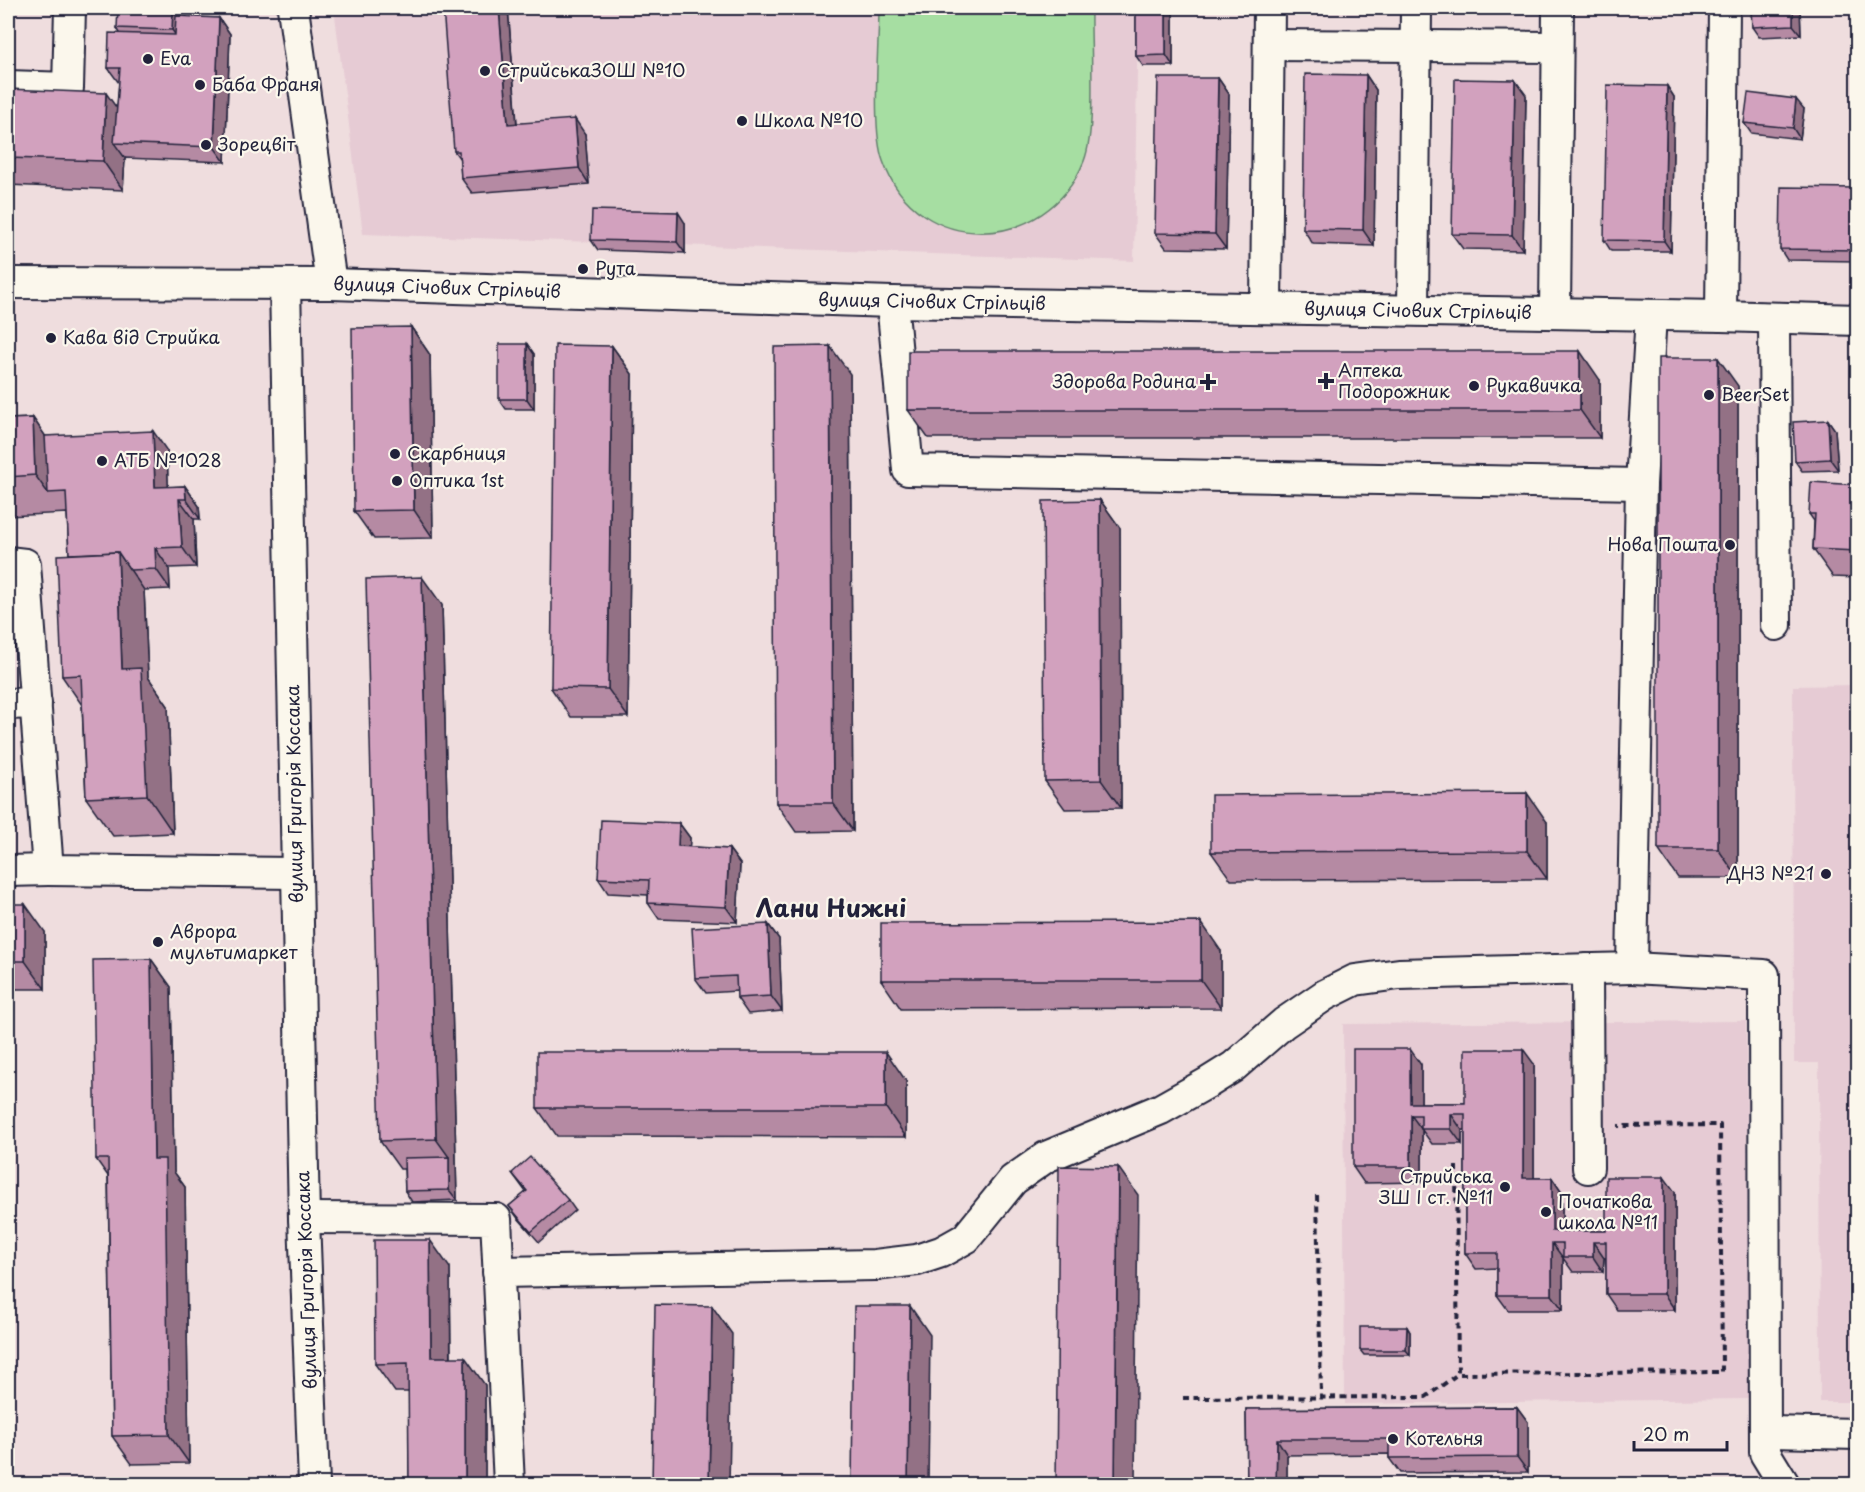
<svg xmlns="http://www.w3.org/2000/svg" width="1865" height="1492" font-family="'Playpen Sans',sans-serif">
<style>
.built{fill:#e6cbd4}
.green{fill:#a6dea2;stroke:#64806e;stroke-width:1.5}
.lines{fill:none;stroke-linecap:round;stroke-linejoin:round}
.minor-casing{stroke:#22223b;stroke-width:34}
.path{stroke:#22223b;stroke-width:4;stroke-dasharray:6 4.5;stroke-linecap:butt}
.minor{stroke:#fbf7ec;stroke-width:30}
.wall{fill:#b58aa3;stroke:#22223b;stroke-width:1.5}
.shaded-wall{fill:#937185;stroke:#22223b;stroke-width:1.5}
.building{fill:#d2a1be;stroke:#22223b;stroke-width:1.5}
.poi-dot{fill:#22223b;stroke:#fbf7ec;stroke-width:2}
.labels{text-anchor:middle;stroke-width:4.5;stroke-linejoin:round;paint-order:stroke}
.poi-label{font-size:18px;fill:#22223b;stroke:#fbf7ec;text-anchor:start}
.street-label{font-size:18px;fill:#22223b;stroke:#fbf7ec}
.district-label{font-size:24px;font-weight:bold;fill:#22223b;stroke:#fbf7ec}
</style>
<rect width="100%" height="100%" fill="#efddde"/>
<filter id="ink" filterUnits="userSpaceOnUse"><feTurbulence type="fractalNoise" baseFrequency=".0167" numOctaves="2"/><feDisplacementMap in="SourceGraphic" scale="12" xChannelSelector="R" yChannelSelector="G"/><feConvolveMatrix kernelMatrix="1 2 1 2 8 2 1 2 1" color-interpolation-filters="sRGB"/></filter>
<g filter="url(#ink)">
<g class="built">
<path d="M334,8h804l-4,253 -771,-27z"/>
<path d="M1857,685v717h-37l-1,-339h-25l-1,-377z"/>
<path d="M1746,1021l3,378 -404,5 -2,-380z"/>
</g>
<path class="green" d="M879,8h212c-1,38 6,120 -7,153 -37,93 -167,97 -201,0 -12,-32 -4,-116 -4,-153z"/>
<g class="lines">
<defs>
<g id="minor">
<path d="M293,8l38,276"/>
<path d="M1269,45l288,2"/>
<path d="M8,86l60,2 2,-80"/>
<path d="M8,283l323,1 561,18 829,14 137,4"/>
<path d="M285,284l19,934 10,266"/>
<path d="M892,302l16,168 733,14"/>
<path d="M1266,308l3,-300"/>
<path d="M1413,310l3,-302"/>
<path d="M1555,313l3,-305"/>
<path d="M1721,316l3,-308"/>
<path d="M1774,318l2,307"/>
<path d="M8,562l17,2 23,306 249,3"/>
<path d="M8,704l28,-1"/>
<path d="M8,871l40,-1"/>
<path d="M1632,968l132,7 1,478 19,31"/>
<path d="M1587,969l1,199"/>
<path d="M304,1218l192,1 13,265"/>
<path d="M498,1272l377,-7 42,-5 24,-8 25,-14 47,-58 33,-23 115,-48 48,-27 24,-15 51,-44 41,-28 30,-15 44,-6 233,-6 9,-484 10,-169"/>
<path d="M1766,1432l92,2"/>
</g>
</defs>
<use href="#minor" class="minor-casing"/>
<g class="path">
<path d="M1456,1166l2,208 264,-2 -2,-247 -102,1"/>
<path d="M1317,1195l4,202"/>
<path d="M1183,1398l243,-1 32,-23"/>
</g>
<use href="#minor" class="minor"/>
</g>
<g class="wall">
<path d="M508,8l9,115 68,11 4,50 -117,9 -11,-15 -1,-19 -6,-8z"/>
<path d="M1136,8h37v58h-30l-7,-10z"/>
<path d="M1751,8h49l1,27 -42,2 -7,-10z"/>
<path d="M187,17l32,1 11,16 -5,128 -100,-4 -2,32 -115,-5v-96l109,19 2,-25 -11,-15 12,-35 -3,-5z"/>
<path d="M1366,75l10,15 -2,156 -61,-2 -10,-15z"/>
<path d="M1218,78l11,16 -3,155 -60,-1 -11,-15z"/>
<path d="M1667,86l7,11 -3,154h-60l-7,-11z"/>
<path d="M1526,95l-3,155 -60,-1 -11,-15z"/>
<path d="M1804,109l-4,30 -49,-6 -7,-10z"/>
<path d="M1857,188v73l-70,-1 -7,-11z"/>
<path d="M685,223v30l-87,-3 -7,-10z"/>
<path d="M411,327l19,28 3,183 -59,1 -20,-28z"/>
<path d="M527,344l7,10v55h-28l-7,-10z"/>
<path d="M612,346l20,28 -4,343h-57l-20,-29z"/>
<path d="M850,374l3,457 -57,1 -20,-29z"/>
<path d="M1600,380v58h-672l-20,-28z"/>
<path d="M1738,386v492h-60l-20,-29z"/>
<path d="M33,418l12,18 122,15 1,36 17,-1 14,20 1,13h-6l2,48 -27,1 1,21 -26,1 4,87 20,29 5,127 -60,3 -27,-38 -4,-93 -20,-29 7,-122 -2,-41 -59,3v-97z"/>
<path d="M1828,420l7,10 3,40 -36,1 -7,-10z"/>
<path d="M1857,485v93l-24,-1 -20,-28 1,-28 -5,-7z"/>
<path d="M1100,500l20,28 1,280 -56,1 -20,-28z"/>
<path d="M442,605l15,595 -45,2 -7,-11 -1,-22h-4l-20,-28z"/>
<path d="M1547,822v57l-316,1 -20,-28z"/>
<path d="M679,823l11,15 -1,9 40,2 11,15 -3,58 -78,-3 -11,-16v-8l-40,-2 -10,-15z"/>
<path d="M8,904l37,28v57h-37z"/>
<path d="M768,924l11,15 3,72 -34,3 -11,-16v-7l-31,2 -11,-15z"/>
<path d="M1221,951v57l-320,1 -20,-29z"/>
<path d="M151,959l20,28 3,185 11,15 4,276 -57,1 -20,-28 -4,-260 -12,-17z"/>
<path d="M1534,1064v114h18l10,15v38h44l69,-39v118h-58l-11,-16v-36h-2l-1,14h-30l-10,-14v52h-55l-11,-15v-27l-21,1 -11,-16v-123h-3v14h-30l-10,-14v52l-58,1 -11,-16 68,-102v38h44z"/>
<path d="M906,1081v56l-349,-1 -20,-28z"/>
<path d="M512,1173l56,27 7,10 -36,32 -22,-25 -8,-11 17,-14z"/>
<path d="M450,1268l1,89 34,28v100h-73l-3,-4v-89h-14l-20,-28z"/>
<path d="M1407,1327l3,5v23h-46l-4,-5z"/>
<path d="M1517,1407l11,15v50l-128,1 -11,-15v-4l-102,1v30h-40l-1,-76z"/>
</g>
<g class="shaded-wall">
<path d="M173,8h14l-1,42 -14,-20z"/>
<path d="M499,8h9l10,132 -10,-16z"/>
<path d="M1166,8h7v58l-7,-11z"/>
<path d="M1793,8h7l1,27 -8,-10z"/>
<path d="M219,18l11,16 -5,128 -11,-15z"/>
<path d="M1366,75l10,15 -2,156 -11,-16z"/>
<path d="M1218,78l11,16 -3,155 -11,-15z"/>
<path d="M1515,80l11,15 -3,155 -11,-15z"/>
<path d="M1667,86l7,11 -3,154 -7,-10z"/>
<path d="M106,93l20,28 -12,22 11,15 -2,32 -20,-29z"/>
<path d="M1796,99l8,10 -4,30 -7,-11z"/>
<path d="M575,119l10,15 4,50 -10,-16z"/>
<path d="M678,212l7,11v30l-8,-11z"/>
<path d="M411,327l19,28 3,183 -19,-28z"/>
<path d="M527,344l7,10v55l-7,-10z"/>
<path d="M612,346l20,28 -4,343 -20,-28z"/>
<path d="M830,346l20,28 3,457 -20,-28z"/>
<path d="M1580,351l20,29v58l-20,-28z"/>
<path d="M1718,358l20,28v492l-20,-29z"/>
<path d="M33,418l26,38 -11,37 -13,-18z"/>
<path d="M1828,420l7,10 3,40 -8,-11z"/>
<path d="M153,431l14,20 2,57 -14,-21z"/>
<path d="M185,486l14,20 1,13 -14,-20z"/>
<path d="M179,499l15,20 2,48 -14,-20z"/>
<path d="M1100,500l20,28 1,280 -20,-28z"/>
<path d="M155,548l14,20 1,21 -14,-20z"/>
<path d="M118,552l26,38 4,87 20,29 5,127 -26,-38 -25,-126z"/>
<path d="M422,577l20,28 15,595 -8,-10v-33l-13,-18z"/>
<path d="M1527,793l20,29v57l-20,-28z"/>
<path d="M679,823l11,15 -1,24 -11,-16z"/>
<path d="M729,849l11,15 -3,58 -11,-15z"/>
<path d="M25,904l20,28v57l-20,-28z"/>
<path d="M1201,922l20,29v57l-20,-28z"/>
<path d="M768,924l11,15 3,72 -11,-15z"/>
<path d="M151,959l20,28 3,185 11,15 4,276 -20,-28 -15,-276z"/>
<path d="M1410,1049l11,16v50l-11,-12z"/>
<path d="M1523,1049l11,15v129l-11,-15z"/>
<path d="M886,1052l20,29v56l-20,-29z"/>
<path d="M1451,1114l11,16v14l-11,-15z"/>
<path d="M1411,1115l11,15v52l-11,-15z"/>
<path d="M1118,1167l20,28 -3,290h-20z"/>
<path d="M1664,1177l11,15v118l-11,-16z"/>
<path d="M1552,1178l10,15v50l-10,-12z"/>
<path d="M430,1240l20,28 1,117 -20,-28z"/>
<path d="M1593,1242l11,16 -1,14 -10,-15z"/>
<path d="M1552,1243l11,15v52l-11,-15z"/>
<path d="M712,1306l20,28 -3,151h-20z"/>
<path d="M910,1306l20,29 -2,150h-20z"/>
<path d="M1407,1327l3,5v23l-4,-5z"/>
<path d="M465,1357l20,28v100h-17l-3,-5z"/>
<path d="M1517,1407l11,15v50l-11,-15z"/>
<path d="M1277,1439l10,16v30h-11z"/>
</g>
<g class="building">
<path d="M118,8h55l-1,22 -55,-2z"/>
<path d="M443,8h56l9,116 67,-5 4,49 -118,10 -2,-27h-5z"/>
<path d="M1136,8h30v47l-30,1z"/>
<path d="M1751,8h42v17l-41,2z"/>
<path d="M176,16l43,2 -5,129 -100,-4 6,-75h-12l1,-35 66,2z"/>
<path d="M1305,74l61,1 -3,155 -60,-1z"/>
<path d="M1158,78h60l-3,156 -60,-1z"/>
<path d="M1455,79l60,1 -3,155 -60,-1z"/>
<path d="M1607,85l60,1 -3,155 -60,-1z"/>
<path d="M8,89l98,4 -3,68 -95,-3z"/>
<path d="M1748,93l48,6 -3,29 -49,-5z"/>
<path d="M1781,187l76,1v62l-77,-1z"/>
<path d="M592,210l86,2 -1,30 -86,-2z"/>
<path d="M411,327l3,183 -60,1 -2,-183z"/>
<rect x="499" y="344" width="28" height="55"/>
<path d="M555,345l57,1 -4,343 -57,-1z"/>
<path d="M830,346l3,457h-57l-2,-456z"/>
<rect x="908" y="351" width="672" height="59"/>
<rect x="1658" y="358" width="60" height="491"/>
<path d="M33,418l2,57 -27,2v-58z"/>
<path d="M1828,420l2,39 -35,2 -2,-39z"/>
<path d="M153,431l2,56 30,-1 1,13h-7l3,48 -27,1 1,21 -26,1 -12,-18 -49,2 -3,-62 -18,1 -3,-57z"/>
<path d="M1811,482l46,3v66l-44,-2 2,-35h-6z"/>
<path d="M1100,500l1,280 -56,1 -2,-280z"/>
<path d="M118,552l4,117 19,-1 6,127 -61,3 -5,-123 -19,1 -5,-121z"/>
<path d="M422,577l14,562 -56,2 -14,-562z"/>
<path d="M1527,793v58l-316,1v-57z"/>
<path d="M601,820l78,3 -1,23 51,3 -3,58 -78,-4 1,-23 -51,-2z"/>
<rect x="8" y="904" width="17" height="57"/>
<path d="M1201,922v58h-320v-57z"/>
<path d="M768,924l3,72 -34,2 -1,-22 -41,2 -3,-50z"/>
<path d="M151,959l3,200h11l4,276 -57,1 -4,-277h-12l-3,-199z"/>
<path d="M1353,1049h57v54h55v-54h58v129h29v53h54v-54h58v117h-58v-52h-13v15h-30v-14h-11v52h-55v-42h-32v-139h-14v15h-30v-14h-10v52h-58z"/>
<rect x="537" y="1052" width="349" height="56"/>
<path d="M449,1157v33l-44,1 -1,-33z"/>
<path d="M530,1157l38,43 -37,32 -22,-26 18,-15 -15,-18z"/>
<path d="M1059,1166l59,1 -3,318h-59z"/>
<path d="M374,1240h56l1,117h34v123l-56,1 -1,-118 -33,1z"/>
<path d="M655,1305l57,1 -3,179h-57z"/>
<path d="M854,1306h56l-2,179h-56z"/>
<path d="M1360,1327h47l-1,23h-46z"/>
<path d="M1517,1407v50l-128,1v-19h-112l-1,46h-29l-1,-76z"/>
<rect x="1414" y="1482" width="33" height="3"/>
</g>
</g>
<g class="poi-dot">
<circle cx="148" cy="59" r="6"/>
<circle cx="485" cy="71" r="6"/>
<circle cx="200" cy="85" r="6"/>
<circle cx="742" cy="121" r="6"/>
<circle cx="206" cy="145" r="6"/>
<circle cx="583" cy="269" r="6"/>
<circle cx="51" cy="338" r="6"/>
<path d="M1323 372h6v6h6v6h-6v6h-6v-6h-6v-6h6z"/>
<path d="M1205 373h6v6h6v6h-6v6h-6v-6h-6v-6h6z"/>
<circle cx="1474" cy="386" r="6"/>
<circle cx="1709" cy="395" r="6"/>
<circle cx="395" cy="454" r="6"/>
<circle cx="102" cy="461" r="6"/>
<circle cx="397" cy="481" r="6"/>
<circle cx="1730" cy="545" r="6"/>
<circle cx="1826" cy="874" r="6"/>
<circle cx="158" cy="942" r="6"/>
<circle cx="1505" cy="1187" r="6"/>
<circle cx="1546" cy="1212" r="6"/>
<circle cx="1393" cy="1439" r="6"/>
</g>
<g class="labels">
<g class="poi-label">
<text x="160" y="65">Eva</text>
<text x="497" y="77">СтрийськаЗОШ №10</text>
<text x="212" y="91">Баба Франя</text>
<text x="754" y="127">Школа №10</text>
<text x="218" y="151">Зорецвіт</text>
<text x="595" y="275">Рута</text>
<text x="63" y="344">Кава від Стрийка</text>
<text x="1338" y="377">Аптека<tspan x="1338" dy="21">Подорожник</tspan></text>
<text x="1196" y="388" text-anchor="end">Здорова Родина</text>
<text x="1486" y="392">Рукавичка</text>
<text x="1721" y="401">BeerSet</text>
<text x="407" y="460">Скарбниця</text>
<text x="114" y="467">АТБ №1028</text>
<text x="409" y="487">Оптика 1st</text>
<text x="1718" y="551" text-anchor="end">Нова Пошта</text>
<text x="1814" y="880" text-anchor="end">ДНЗ №21</text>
<text x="170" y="938">Аврора<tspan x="170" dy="21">мультимаркет</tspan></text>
<text x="1493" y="1183" text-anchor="end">Стрийська<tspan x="1493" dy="21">ЗШ I ст. №11</tspan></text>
<text x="1558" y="1208">Початкова<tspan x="1558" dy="21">школа №11</tspan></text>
<text x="1405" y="1445">Котельня</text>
</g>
<g class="street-label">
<text transform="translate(447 288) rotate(2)" y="6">вулиця Січових Стрільців</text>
<text transform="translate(932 302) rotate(1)" y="6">вулиця Січових Стрільців</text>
<text transform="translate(1418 311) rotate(1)" y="6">вулиця Січових Стрільців</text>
<text transform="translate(295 794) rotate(-91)" y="6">вулиця Григорія Коссака</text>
<text transform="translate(307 1280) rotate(-92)" y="6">вулиця Григорія Коссака</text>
</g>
<g class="district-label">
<text x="831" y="917">Лани Нижні</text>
</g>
</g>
<rect width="1865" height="1492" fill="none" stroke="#fbf7ec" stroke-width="30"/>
<rect x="15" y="15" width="1835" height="1462" fill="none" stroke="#22223b" stroke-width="2" filter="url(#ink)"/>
<path d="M1634 1441v9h93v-9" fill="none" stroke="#22223b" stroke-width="3"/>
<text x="1643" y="1441" font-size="18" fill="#22223b" stroke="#fbf7ec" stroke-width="4.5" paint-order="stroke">20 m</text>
</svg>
